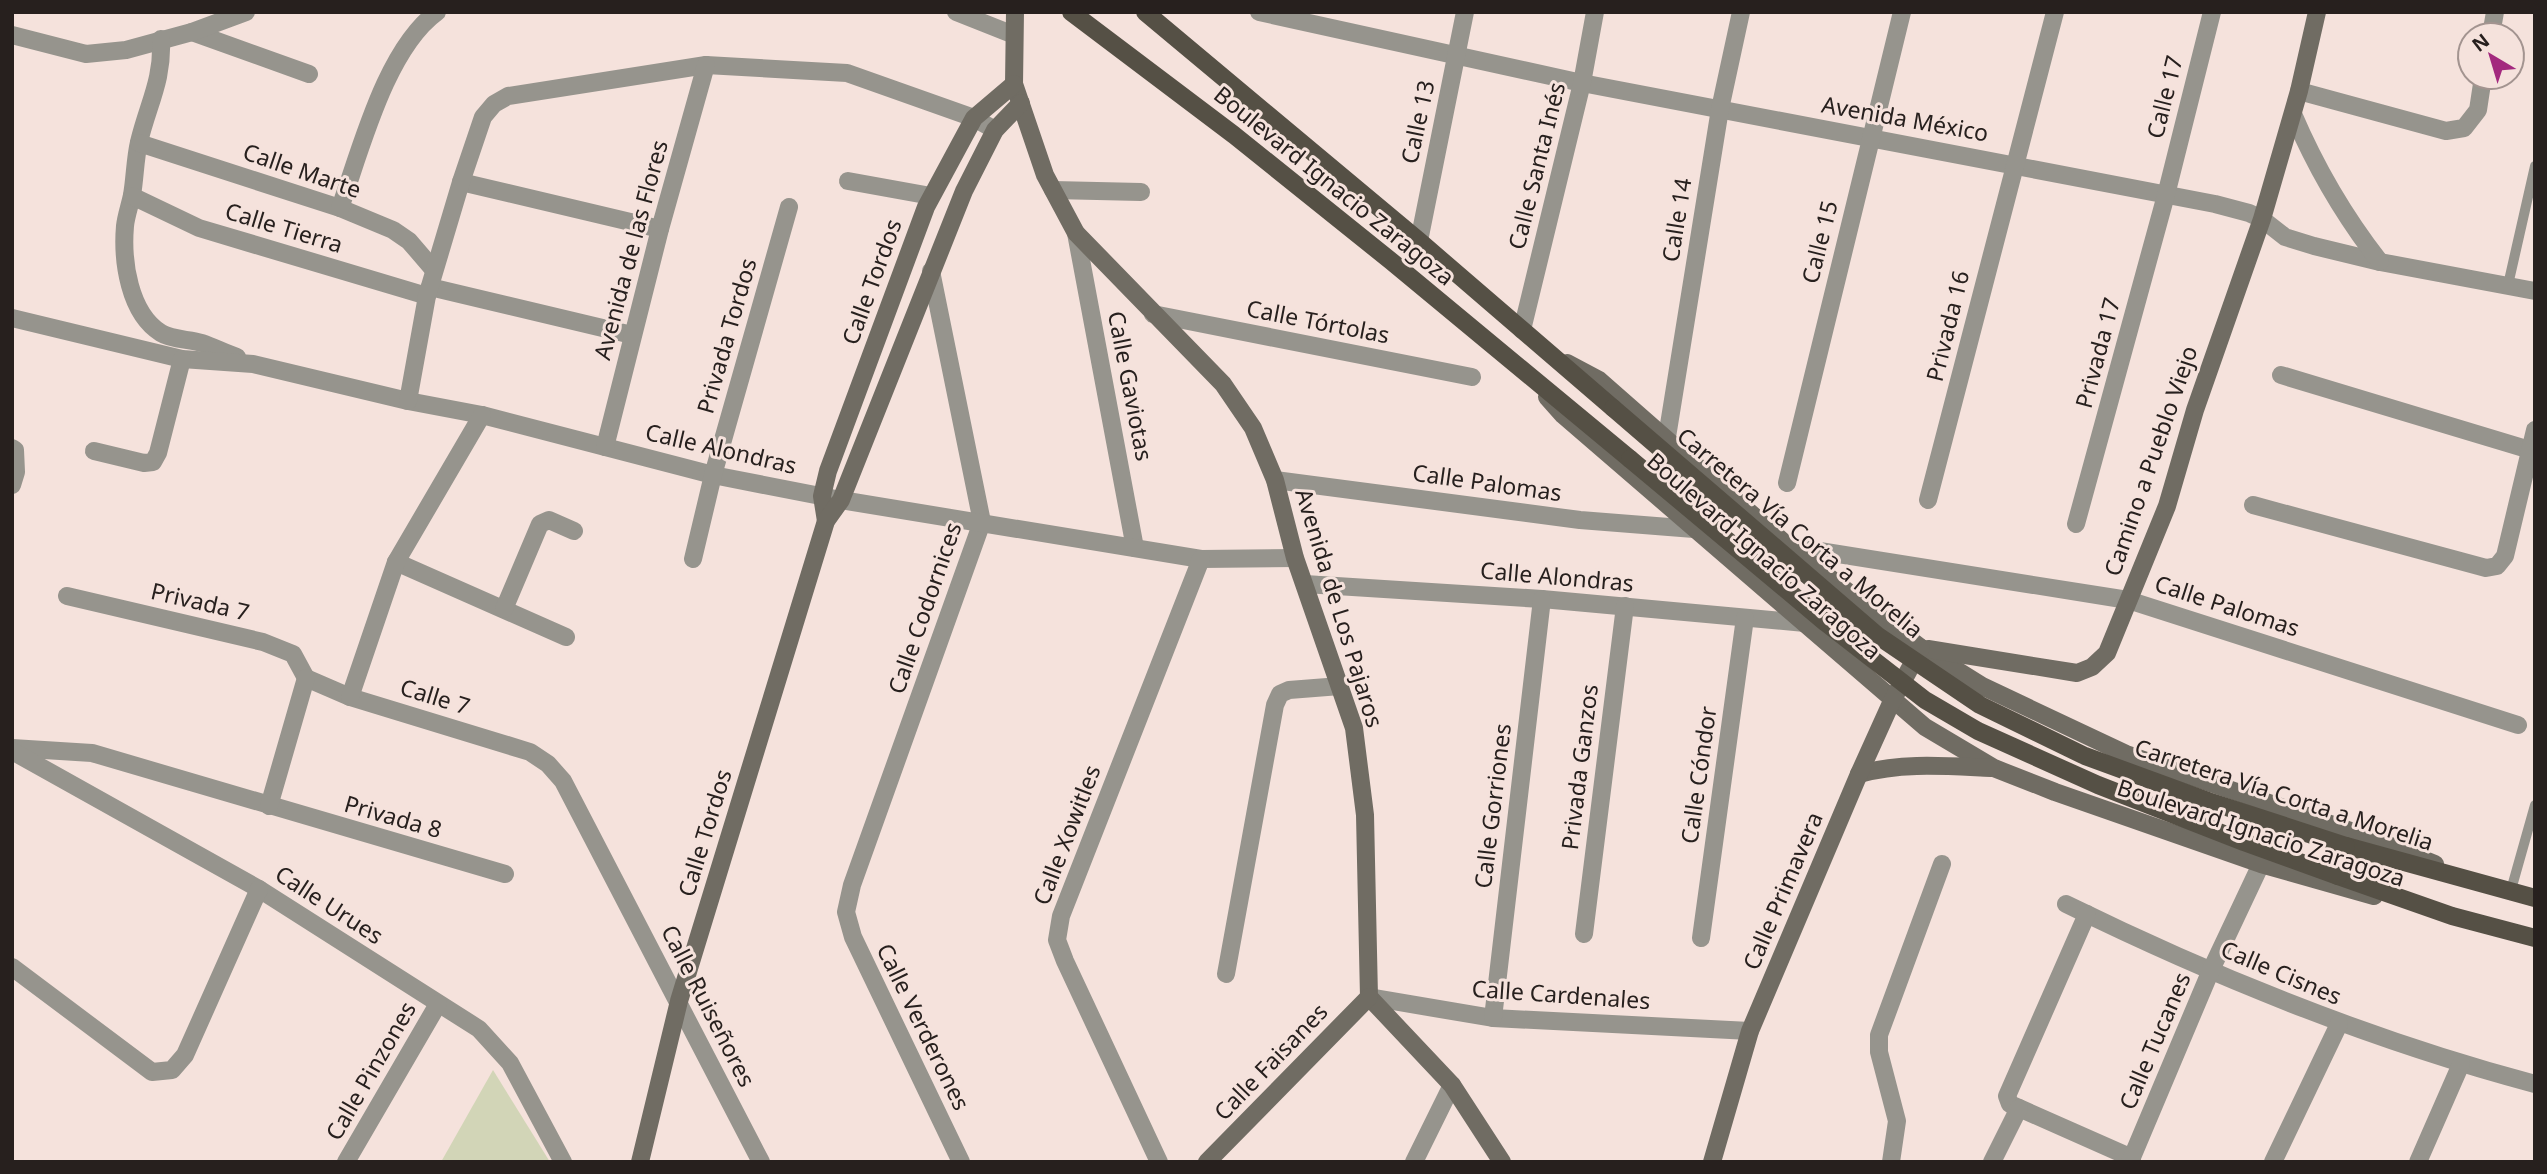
<svg xmlns="http://www.w3.org/2000/svg" width="2547" height="1174" font-family="'Noto Sans',sans-serif">
<style>
.green{fill:#d2d5b7}
.lines{fill:none;stroke-linecap:round;stroke-linejoin:round}
.lane{stroke:#96948d;stroke-width:10}
.street{stroke:#96948d;stroke-width:18}
.secondary{stroke:#706c63;stroke-width:18}
.primary{stroke:#555045;stroke-width:18}
.primary-bridge{stroke:#555045;stroke-width:18}
.labels{text-anchor:middle;stroke-width:6;stroke-linejoin:round;paint-order:stroke}
.street-label{font-size:23px;fill:#27201e;stroke:#f5e2dc}
</style>
<rect width="100%" height="100%" fill="#f5e2dc"/>
<path class="green" d="M493,1070l57,92h-109z"/>
<g class="lines">
<g class="lane">
<path d="M2508,285l27,-119"/>
<path d="M2511,890l24,-85"/>
</g>
<g class="street">
<path d="M956,12l58,23"/>
<path d="M1259,12l323,71 633,121 34,9 13,6 23,18 29,9 66,16 155,29"/>
<path d="M192,32l117,42"/>
<path d="M12,35l74,19 40,-4 66,-18 54,-20"/>
<path d="M2491,35l4,-23"/>
<path d="M161,39c2,42 -13,65 -22,103 -4,17 -4,36 -7,53 -2,10 -6,21 -7,31 -3,35 4,87 36,107 11,7 29,6 41,10 12,4 23,10 35,14"/>
<path d="M2299,91l147,40 18,-3 14,-18 5,-33"/>
<path d="M2293,114c23,54 51,102 87,148"/>
<path d="M139,143l201,65 53,22 16,11 25,29"/>
<path d="M848,181l83,15"/>
<path d="M461,182l199,47"/>
<path d="M1053,190l88,2"/>
<path d="M132,196l67,32 228,68"/>
<path d="M340,208c21,-59 46,-159 97,-196"/>
<path d="M1076,233l59,315"/>
<path d="M1419,241l46,-229"/>
<path d="M931,271l51,251 -130,363 -6,27 7,25 108,225"/>
<path d="M430,287l202,48"/>
<path d="M1153,314l319,63"/>
<path d="M12,318l170,41 71,5 155,37 74,14 231,60 128,25 360,59 94,-1"/>
<path d="M1522,330l60,-247 13,-71"/>
<path d="M2281,375l249,75"/>
<path d="M408,401l19,-105 34,-114 22,-65 11,-13 14,-8 198,-31 141,8 127,45 21,12"/>
<path d="M1667,437l53,-328 21,-97"/>
<path d="M605,447l55,-218 46,-164"/>
<path d="M12,448l3,2 1,22 -4,13"/>
<path d="M94,451l50,12 9,-1 5,-9 24,-94"/>
<path d="M1275,480l305,40 114,9"/>
<path d="M1787,483l115,-471"/>
<path d="M1928,500l127,-488"/>
<path d="M2253,505l233,63 11,-2 8,-10 30,-126"/>
<path d="M2076,524l90,-329 46,-183"/>
<path d="M1788,546l340,54 390,125"/>
<path d="M693,559l20,-84 76,-268"/>
<path d="M396,562l170,75"/>
<path d="M1305,584l237,15 263,24"/>
<path d="M67,596l196,46 30,12 13,24"/>
<path d="M504,609l36,-85 9,-4 25,11"/>
<path d="M306,678l44,19 180,55 18,12 15,17 198,381"/>
<path d="M350,697l46,-135 86,-147"/>
<path d="M12,748l80,5 413,121"/>
<path d="M12,751l247,138 220,140 31,34 53,99"/>
<path d="M269,806l37,-128"/>
<path d="M2066,904c151,74 307,137 469,180"/>
<path d="M2087,914l-80,182 3,8 122,54"/>
<path d="M1584,934l41,-328"/>
<path d="M1701,938l44,-320"/>
<path d="M12,967l140,105 20,-2 13,-15 74,-166"/>
<path d="M1226,974l49,-269 5,-11 9,-4 51,-4"/>
<path d="M1369,997l124,21 257,13"/>
<path d="M1493,1018l49,-419"/>
<path d="M346,1162l92,-158"/>
<path d="M1159,1162l-94,-201 -8,-21 4,-24 140,-357"/>
<path d="M1414,1162l38,-77"/>
<path d="M1891,1162l6,-41 -18,-69v-17l63,-171"/>
<path d="M1992,1162l27,-54"/>
<path d="M2130,1162l81,-192 50,-106"/>
<path d="M2273,1162l66,-138"/>
<path d="M2418,1162l43,-98"/>
</g>
<g class="secondary">
<path d="M1015,12l-1,72 31,91 31,58 147,151 30,44 22,52 20,78 59,170 11,87 4,182 83,88 50,77"/>
<path d="M1567,363l32,17 189,166 133,102 61,38 144,68 245,84 64,26"/>
<path d="M1547,397l16,18 362,312 69,41 61,24 206,72 113,32"/>
<path d="M826,521l-4,-25 6,-25 98,-264 48,-89 40,-34"/>
<path d="M1928,649l149,24 15,-6 15,-14 60,-147 28,-96 67,-191 37,-128 18,-79"/>
<path d="M1859,774c43,-12 87,-8 132,-6"/>
<path d="M640,1162l39,-161 147,-480 15,-21 123,-309 31,-61 26,-27"/>
<path d="M1207,1162l162,-165"/>
<path d="M1712,1162l38,-131 109,-257 33,-73 29,-53"/>
</g>
<g class="primary">
<path d="M1071,12l163,123 157,126 239,198"/>
<path d="M1145,12l274,229 194,167"/>
<path d="M2346,846l189,52"/>
<path d="M2338,876l114,40 83,22"/>
</g>
<g class="primary-bridge">
<path d="M1613,408l265,228 102,69 105,51 123,45 138,45"/>
<path d="M1630,459l196,164 99,77 53,31 120,54 146,57 94,34"/>
</g>
</g>
<g class="labels">
<g class="street-label">
<text transform="translate(2165 97) rotate(-76)" y="8">Calle 17</text>
<text transform="translate(1905 119) rotate(10)" y="8">Avenida México</text>
<text transform="translate(1418 122) rotate(-78)" y="8">Calle 13</text>
<text transform="translate(1537 166) rotate(-76)" y="8">Calle Santa Inés</text>
<text transform="translate(302 171) rotate(19)" y="8">Calle Marte</text>
<text transform="translate(1334 186) rotate(39)" y="8">Boulevard Ignacio Zaragoza</text>
<text transform="translate(1677 220) rotate(-81)" y="8">Calle 14</text>
<text transform="translate(284 228) rotate(17)" y="8">Calle Tierra</text>
<text transform="translate(1820 242) rotate(-76)" y="8">Calle 15</text>
<text transform="translate(631 250) rotate(-75)" y="8">Avenida de las Flores</text>
<text transform="translate(872 282) rotate(-70)" y="8">Calle Tordos</text>
<text transform="translate(1318 322) rotate(11)" y="8">Calle Tórtolas</text>
<text transform="translate(1948 326) rotate(-76)" y="8">Privada 16</text>
<text transform="translate(727 336) rotate(-74)" y="8">Privada Tordos</text>
<text transform="translate(2098 353) rotate(-75)" y="8">Privada 17</text>
<text transform="translate(1130 386) rotate(79)" y="8">Calle Gaviotas</text>
<text transform="translate(721 449) rotate(13)" y="8">Calle Alondras</text>
<text transform="translate(2151 461) rotate(-71)" y="8">Camino a Pueblo Viejo</text>
<text transform="translate(1487 483) rotate(8)" y="8">Calle Palomas</text>
<text transform="translate(1800 533) rotate(40)" y="8">Carretera Vía Corta a Morelia</text>
<text transform="translate(1764 556) rotate(41)" y="8">Boulevard Ignacio Zaragoza</text>
<text transform="translate(1557 577) rotate(5)" y="8">Calle Alondras</text>
<text transform="translate(200 602) rotate(13)" y="8">Privada 7</text>
<text transform="translate(2227 606) rotate(18)" y="8">Calle Palomas</text>
<text transform="translate(925 608) rotate(-71)" y="8">Calle Codornices</text>
<text transform="translate(1339 608) rotate(73)" y="8">Avenida de Los Pajaros</text>
<text transform="translate(435 697) rotate(17)" y="8">Calle 7</text>
<text transform="translate(1580 767) rotate(-83)" y="8">Privada Ganzos</text>
<text transform="translate(1699 775) rotate(-82)" y="8">Calle Cóndor</text>
<text transform="translate(2284 795) rotate(18)" y="8">Carretera Vía Corta a Morelia</text>
<text transform="translate(1493 806) rotate(-83)" y="8">Calle Gorriones</text>
<text transform="translate(393 817) rotate(16)" y="8">Privada 8</text>
<text transform="translate(705 833) rotate(-73)" y="8">Calle Tordos</text>
<text transform="translate(2261 833) rotate(18)" y="8">Boulevard Ignacio Zaragoza</text>
<text transform="translate(1067 835) rotate(-69)" y="8">Calle Xowitles</text>
<text transform="translate(1783 891) rotate(-67)" y="8">Calle Primavera</text>
<text transform="translate(329 905) rotate(33)" y="8">Calle Urues</text>
<text transform="translate(2281 973) rotate(23)" y="8">Calle Cisnes</text>
<text transform="translate(1561 995) rotate(4)" y="8">Calle Cardenales</text>
<text transform="translate(708 1006) rotate(63)" y="8">Calle Ruiseñores</text>
<text transform="translate(923 1027) rotate(64)" y="8">Calle Verderones</text>
<text transform="translate(2155 1041) rotate(-67)" y="8">Calle Tucanes</text>
<text transform="translate(1271 1062) rotate(-46)" y="8">Calle Faisanes</text>
<text transform="translate(371 1071) rotate(-60)" y="8">Calle Pinzones</text>
</g>
</g>
<rect width="2547" height="1174" fill="none" stroke="#27201e" stroke-width="28"/>
<g transform="translate(2491 56) rotate(322)"><circle r="33" fill="#f5e2dc" stroke="#a39490" stroke-width="2"/>
<path d="M0-5L12 26L0 18L-12 26Z" fill="#a3297e"/>
<text y="-10" font-size="19" font-weight="bold" text-anchor="middle" fill="#27201e">N</text>
</g>
</svg>
